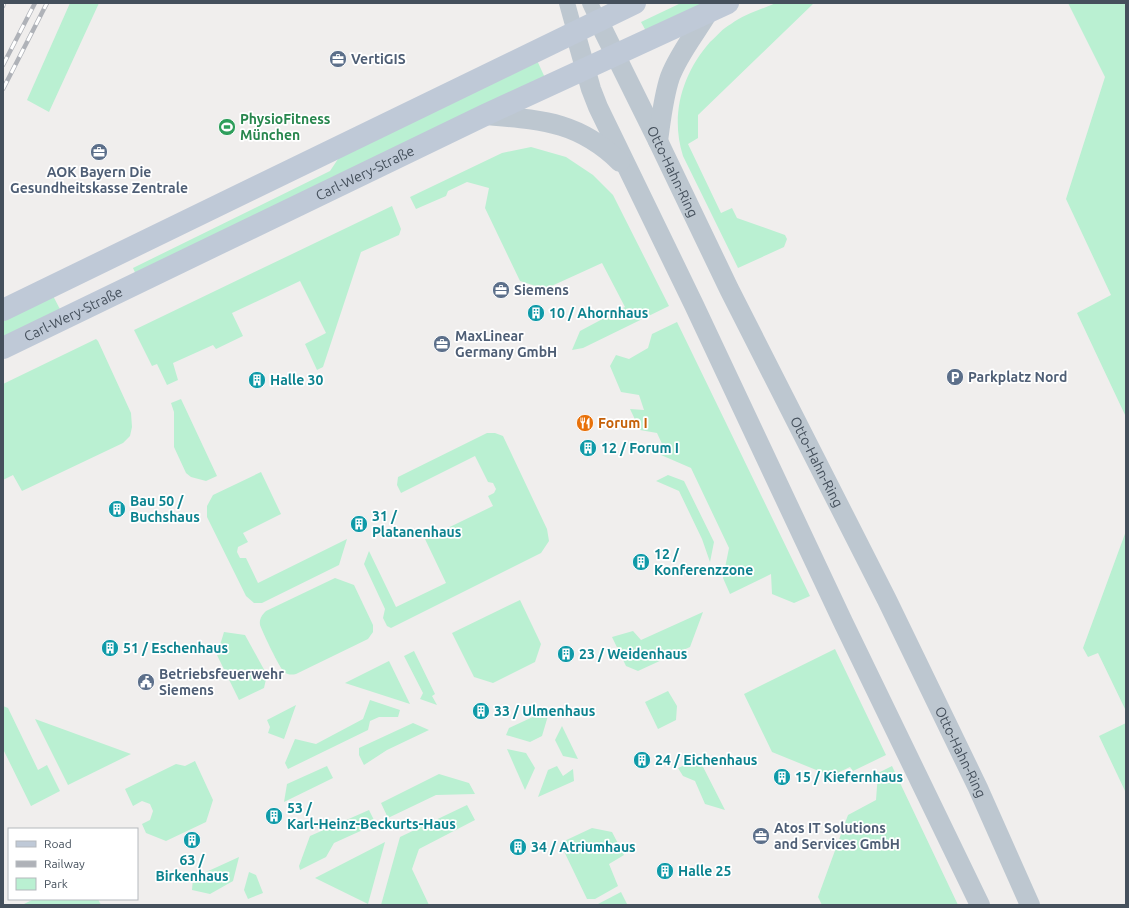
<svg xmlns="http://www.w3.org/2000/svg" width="1129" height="908" font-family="Ubuntu,sans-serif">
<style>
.green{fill:#baf0d2}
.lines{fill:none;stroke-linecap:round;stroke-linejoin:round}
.minor{stroke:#bdc7d0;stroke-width:16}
.tertiary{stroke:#bdc7d0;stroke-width:20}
.secondary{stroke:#bfc9d7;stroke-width:22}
.rail-casing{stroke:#afb2b8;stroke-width:4.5}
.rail{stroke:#fff;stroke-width:3;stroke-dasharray:9;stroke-linecap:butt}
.labels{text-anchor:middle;stroke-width:3.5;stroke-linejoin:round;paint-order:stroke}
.service-label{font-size:14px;font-weight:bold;fill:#4e5e75;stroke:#fff;text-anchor:start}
.leisure-label{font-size:14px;font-weight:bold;fill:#27864d;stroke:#fff;text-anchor:start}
.street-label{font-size:14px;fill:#45505c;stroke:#fff}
.culture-label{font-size:14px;font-weight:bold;fill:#0d838f;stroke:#fff;text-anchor:start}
.food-label{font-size:14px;font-weight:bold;fill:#c56008;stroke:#fff;text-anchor:start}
</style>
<rect width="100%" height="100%" fill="#f0eeed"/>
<g class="green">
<path d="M70,3h29l-50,109 -22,-12z"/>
<path d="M681,3h29l-64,28 -5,-9z"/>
<path d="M776,3h38l-116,112v23l-10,6 33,69 11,-5 5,10 48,17 2,4 -3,8 -46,21 -55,-112c-13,-41 -1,-82 27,-114 7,-6 13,-14 21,-18 12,-9 31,-15 45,-21z"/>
<path d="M1068,3h58v414l-49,-104 34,-18 -45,-96 39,-122z"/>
<path d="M535,56l11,24 -408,199 -5,-11 197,-97 12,-18z"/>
<path d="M531,147l35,10 27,18 20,20 56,111 -86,42 -11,2 8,-19 45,-24 -23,-44 -57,26 -25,-8 -35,-73 4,-20 -22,-6 -19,9 -2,5 -30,13 -6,-12 92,-44z"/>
<path d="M392,206l9,23 -2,6 -38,17 -38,115 -6,3 -12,-26 21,-11 -26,-52 -68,32 11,23 -27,13 -3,-4 -40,18 5,17 -11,5 -10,-21 -5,2 -18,-36z"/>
<path d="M51,292l12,23 -60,29v-28z"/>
<path d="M677,322l133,274 -16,7 -22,-9 -1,-20 -41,20 -7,-16 6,-30 -38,-80 -30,-13 -13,-9h15l-6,-13 -17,-3 -10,-21 14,1 -5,-15 -18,-3 -11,-26 6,-11 13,4 19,-11 4,-14z"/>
<path d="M96,339l2,2 33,72 1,14 -2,9 -7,7 -101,48 -9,-16 -10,5v-96z"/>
<path d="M181,399l36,77 -11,5 -15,-4 -5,-4 -12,-26v-35l-3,-9z"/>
<path d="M487,433h8l8,3 44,93 2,12 -8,12 -150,75 -4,-2 -4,-8 2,-9 -21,-45 5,-13 27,56 50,-24 -21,-44 68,-33 -5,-10 6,-3 2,-4 -3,-6 -5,-1 -13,-26 -74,37 -4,-8 1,-8z"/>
<path d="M261,472l20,42 -38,19 5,9 -10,5 -1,5 3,6h6l12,25 89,-44 -8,26 -77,38h-8l-8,-7 -39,-79v-11l6,-11z"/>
<path d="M668,475l16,6 30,61 -4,20 -8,-23 -23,-48 -23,-10z"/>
<path d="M1126,531v180l-28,-58 -10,4 -5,-9z"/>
<path d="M335,578l19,7 19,40v7l-5,7 -72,35c-4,1 -8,1 -12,-2 -4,-3 -22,-41 -24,-47 -1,-6 2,-10 6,-14z"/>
<path d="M520,600l21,44 -6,18 -42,21 -19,-6 -22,-44z"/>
<path d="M703,612l-13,35 -52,24 -12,-5 -14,-29 21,-6 8,9z"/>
<path d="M224,632l21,3 22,40 -3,13 -25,12 -22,-45z"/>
<path d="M835,649l51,106 -33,16 -3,-4 -19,9 -59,-24 -28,-58z"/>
<path d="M414,651l21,43 -3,2 5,9 -17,-6 3,-6 -19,-37z"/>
<path d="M389,661l21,43 -65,-21z"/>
<path d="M668,691l9,15 -1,14 -18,9 -13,-27z"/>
<path d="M370,700l30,10 -2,7h-19l-9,4 -2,9 -80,39 -3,-6 10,-24 21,5 47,-25z"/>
<path d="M296,705l-12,34 -16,-6 2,-6 -3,-7z"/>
<path d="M3,706l5,2 30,62 9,-5 13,26 -29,15 -28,-57z"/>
<path d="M550,709l-8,27 -12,6 -24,-7 3,-7z"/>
<path d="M35,719l96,35 -63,31z"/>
<path d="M413,723l16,7 -42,20 -23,15 -5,-10v-7z"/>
<path d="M1126,723v70l-27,-57z"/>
<path d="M562,726l16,33 -15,-3 -8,-16z"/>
<path d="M507,749l19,4 9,15 -10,22z"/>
<path d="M699,759l26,51 -20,-6 -10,-23 -12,-5 -5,-8z"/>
<path d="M195,761l18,39 -7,22 -40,19 -20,-8 -4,-9 8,-4 3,-9 -3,-7 -8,-3 -9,5 -8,-17 51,-25 9,2z"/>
<path d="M327,766l6,12 -49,24 3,-18z"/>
<path d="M557,766l6,10 10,-7 1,12 -36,16 10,-27z"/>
<path d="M892,766l66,139h-136l-4,-8 30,-82 28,-15 2,-27z"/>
<path d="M439,774l30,9 6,11 -39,1 -48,23 -7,-15z"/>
<path d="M467,805l8,15 -56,29 -7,20 17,36h-48l19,-68z"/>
<path d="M369,810l7,14 -42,19 -8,14 -26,13 -1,-4 11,-30z"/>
<path d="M592,828l20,4 12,23 -15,9 9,22 -23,13h-8l-27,-56z"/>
<path d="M385,842l-17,62 -53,-26z"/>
<path d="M239,857l-6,24 -23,13 -18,-4 1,-12z"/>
<path d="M249,872l7,3 7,18 -15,6 -4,-9z"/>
<path d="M621,892l6,12 -2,1h-27v-1z"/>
<path d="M34,899h64l3,6h-79z"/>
</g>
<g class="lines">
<g class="minor">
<path d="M567,3l8,29"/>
<path d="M590,3l8,17"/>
</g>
<g class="tertiary">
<path id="s1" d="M598,20l60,121 71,148 158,311 91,188 52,117"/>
<path d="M575,32l16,57 7,18 96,198 149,317 137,283"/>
<path d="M485,115c56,5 93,6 135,47"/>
<path d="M658,141c3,-21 5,-43 12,-64 9,-24 26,-44 39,-66"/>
</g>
<g class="secondary">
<path d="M3,310l632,-307"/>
<path id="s2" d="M3,348l482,-233 243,-112"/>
</g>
<defs>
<g id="rail">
<path d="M3,6l1,-3"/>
<path d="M3,65l32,-62"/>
<path d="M3,89l44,-86"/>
</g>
</defs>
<use href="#rail" class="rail-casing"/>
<use href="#rail" class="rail"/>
</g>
<defs>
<symbol id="office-disc" viewBox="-11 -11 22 22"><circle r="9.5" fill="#5c6f8a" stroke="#fff"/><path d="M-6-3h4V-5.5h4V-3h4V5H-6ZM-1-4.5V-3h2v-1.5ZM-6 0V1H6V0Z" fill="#fff"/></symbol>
<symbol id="stadium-disc" viewBox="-11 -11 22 22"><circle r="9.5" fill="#2e9e5b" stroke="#fff"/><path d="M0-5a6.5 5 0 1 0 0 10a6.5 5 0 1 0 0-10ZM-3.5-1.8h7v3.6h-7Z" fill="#fff"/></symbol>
<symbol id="building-disc" viewBox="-11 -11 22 22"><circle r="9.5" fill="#0f9aa8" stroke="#fff"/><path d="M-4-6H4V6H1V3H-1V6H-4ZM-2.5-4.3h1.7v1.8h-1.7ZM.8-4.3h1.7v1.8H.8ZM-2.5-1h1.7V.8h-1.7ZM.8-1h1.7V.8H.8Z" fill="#fff"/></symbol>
<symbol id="parking-disc" viewBox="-11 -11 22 22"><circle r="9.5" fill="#5c6f8a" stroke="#fff"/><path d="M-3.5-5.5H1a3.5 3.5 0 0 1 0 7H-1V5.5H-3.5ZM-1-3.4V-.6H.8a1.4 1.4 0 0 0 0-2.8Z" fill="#fff"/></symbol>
<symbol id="restaurant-disc" viewBox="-11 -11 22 22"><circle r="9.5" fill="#e8710a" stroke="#fff"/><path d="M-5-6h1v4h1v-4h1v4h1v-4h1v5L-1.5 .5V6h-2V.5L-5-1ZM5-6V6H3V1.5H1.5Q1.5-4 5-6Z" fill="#fff"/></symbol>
<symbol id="civic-disc" viewBox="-11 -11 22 22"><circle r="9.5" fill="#5c6f8a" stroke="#fff"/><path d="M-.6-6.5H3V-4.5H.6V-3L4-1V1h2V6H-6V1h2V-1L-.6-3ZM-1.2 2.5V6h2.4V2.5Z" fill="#fff"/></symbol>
</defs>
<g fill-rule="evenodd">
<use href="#office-disc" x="328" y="49" width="20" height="20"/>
<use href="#stadium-disc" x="217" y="117" width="20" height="20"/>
<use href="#office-disc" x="89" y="142" width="20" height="20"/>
<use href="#office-disc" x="491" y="280" width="20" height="20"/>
<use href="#building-disc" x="526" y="303" width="20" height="20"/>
<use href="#office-disc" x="432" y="334" width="20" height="20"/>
<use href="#parking-disc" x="945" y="367" width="20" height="20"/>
<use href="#building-disc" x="247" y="370" width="20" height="20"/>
<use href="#restaurant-disc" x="575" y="413" width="20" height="20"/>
<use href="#building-disc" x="578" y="438" width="20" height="20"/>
<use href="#building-disc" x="107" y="499" width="20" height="20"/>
<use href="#building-disc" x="349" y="514" width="20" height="20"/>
<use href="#building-disc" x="631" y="552" width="20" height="20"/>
<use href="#building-disc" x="100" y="638" width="20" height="20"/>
<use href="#building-disc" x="556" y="644" width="20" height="20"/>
<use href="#civic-disc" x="136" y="672" width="20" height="20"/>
<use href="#building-disc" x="471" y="701" width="20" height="20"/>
<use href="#building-disc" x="632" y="750" width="20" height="20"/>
<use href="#building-disc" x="772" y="767" width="20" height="20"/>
<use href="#building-disc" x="264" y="806" width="20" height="20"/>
<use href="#office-disc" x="751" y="826" width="20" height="20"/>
<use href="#building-disc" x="182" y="830" width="20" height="20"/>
<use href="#building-disc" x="508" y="837" width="20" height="20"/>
<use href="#building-disc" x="655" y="861" width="20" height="20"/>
</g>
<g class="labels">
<g class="service-label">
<text x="351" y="64">VertiGIS</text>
<text x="99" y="177" text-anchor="middle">AOK Bayern Die<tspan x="99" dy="16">Gesundheitskasse Zentrale</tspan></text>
<text x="514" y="295">Siemens</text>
<text x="455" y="341">MaxLinear<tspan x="455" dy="16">Germany GmbH</tspan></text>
<text x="968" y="382">Parkplatz Nord</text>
<text x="159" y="679">Betriebsfeuerwehr<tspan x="159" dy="16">Siemens</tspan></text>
<text x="774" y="833">Atos IT Solutions<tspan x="774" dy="16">and Services GmbH</tspan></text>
</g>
<g class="leisure-label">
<text x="240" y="124">PhysioFitness<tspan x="240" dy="16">München</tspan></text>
</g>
<g class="street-label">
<text dy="5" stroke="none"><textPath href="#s1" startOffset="169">Otto-Hahn-Ring</textPath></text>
<text dy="5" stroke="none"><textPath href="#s2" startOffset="402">Carl-Wery-Straße</textPath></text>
<text dy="5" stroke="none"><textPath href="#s2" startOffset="78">Carl-Wery-Straße</textPath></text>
<text dy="5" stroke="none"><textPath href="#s1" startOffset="493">Otto-Hahn-Ring</textPath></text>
<text dy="5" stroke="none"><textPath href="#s1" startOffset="817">Otto-Hahn-Ring</textPath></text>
</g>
<g class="culture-label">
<text x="549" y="318">10 / Ahornhaus</text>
<text x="270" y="385">Halle 30</text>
<text x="601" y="453">12 / Forum I</text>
<text x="130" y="506">Bau 50 /<tspan x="130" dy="16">Buchshaus</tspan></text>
<text x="372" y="521">31 /<tspan x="372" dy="16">Platanenhaus</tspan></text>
<text x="654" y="559">12 /<tspan x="654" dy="16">Konferenzzone</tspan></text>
<text x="123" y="653">51 / Eschenhaus</text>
<text x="579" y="659">23 / Weidenhaus</text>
<text x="494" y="716">33 / Ulmenhaus</text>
<text x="655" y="765">24 / Eichenhaus</text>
<text x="795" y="782">15 / Kiefernhaus</text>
<text x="287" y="813">53 /<tspan x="287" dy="16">Karl-Heinz-Beckurts-Haus</tspan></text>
<text x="531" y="852">34 / Atriumhaus</text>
<text x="192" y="865" text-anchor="middle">63 /<tspan x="192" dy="16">Birkenhaus</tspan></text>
<text x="678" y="876">Halle 25</text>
</g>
<g class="food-label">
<text x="598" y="428">Forum I</text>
</g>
</g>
<rect width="1129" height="908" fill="none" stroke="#45505c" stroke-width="8"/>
<rect x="8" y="828" width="130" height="72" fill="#ffffff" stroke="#b5b9be"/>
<rect x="16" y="841" width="20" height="6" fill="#bfc9d7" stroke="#b5b9be"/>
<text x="44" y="848" font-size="12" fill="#45505c">Road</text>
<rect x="16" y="861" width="20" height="6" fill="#afb2b8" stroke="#b5b9be"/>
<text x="44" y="868" font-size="12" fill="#45505c">Railway</text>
<rect x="16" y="878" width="20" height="12" fill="#baf0d2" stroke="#b5b9be"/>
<text x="44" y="888" font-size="12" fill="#45505c">Park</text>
</svg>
